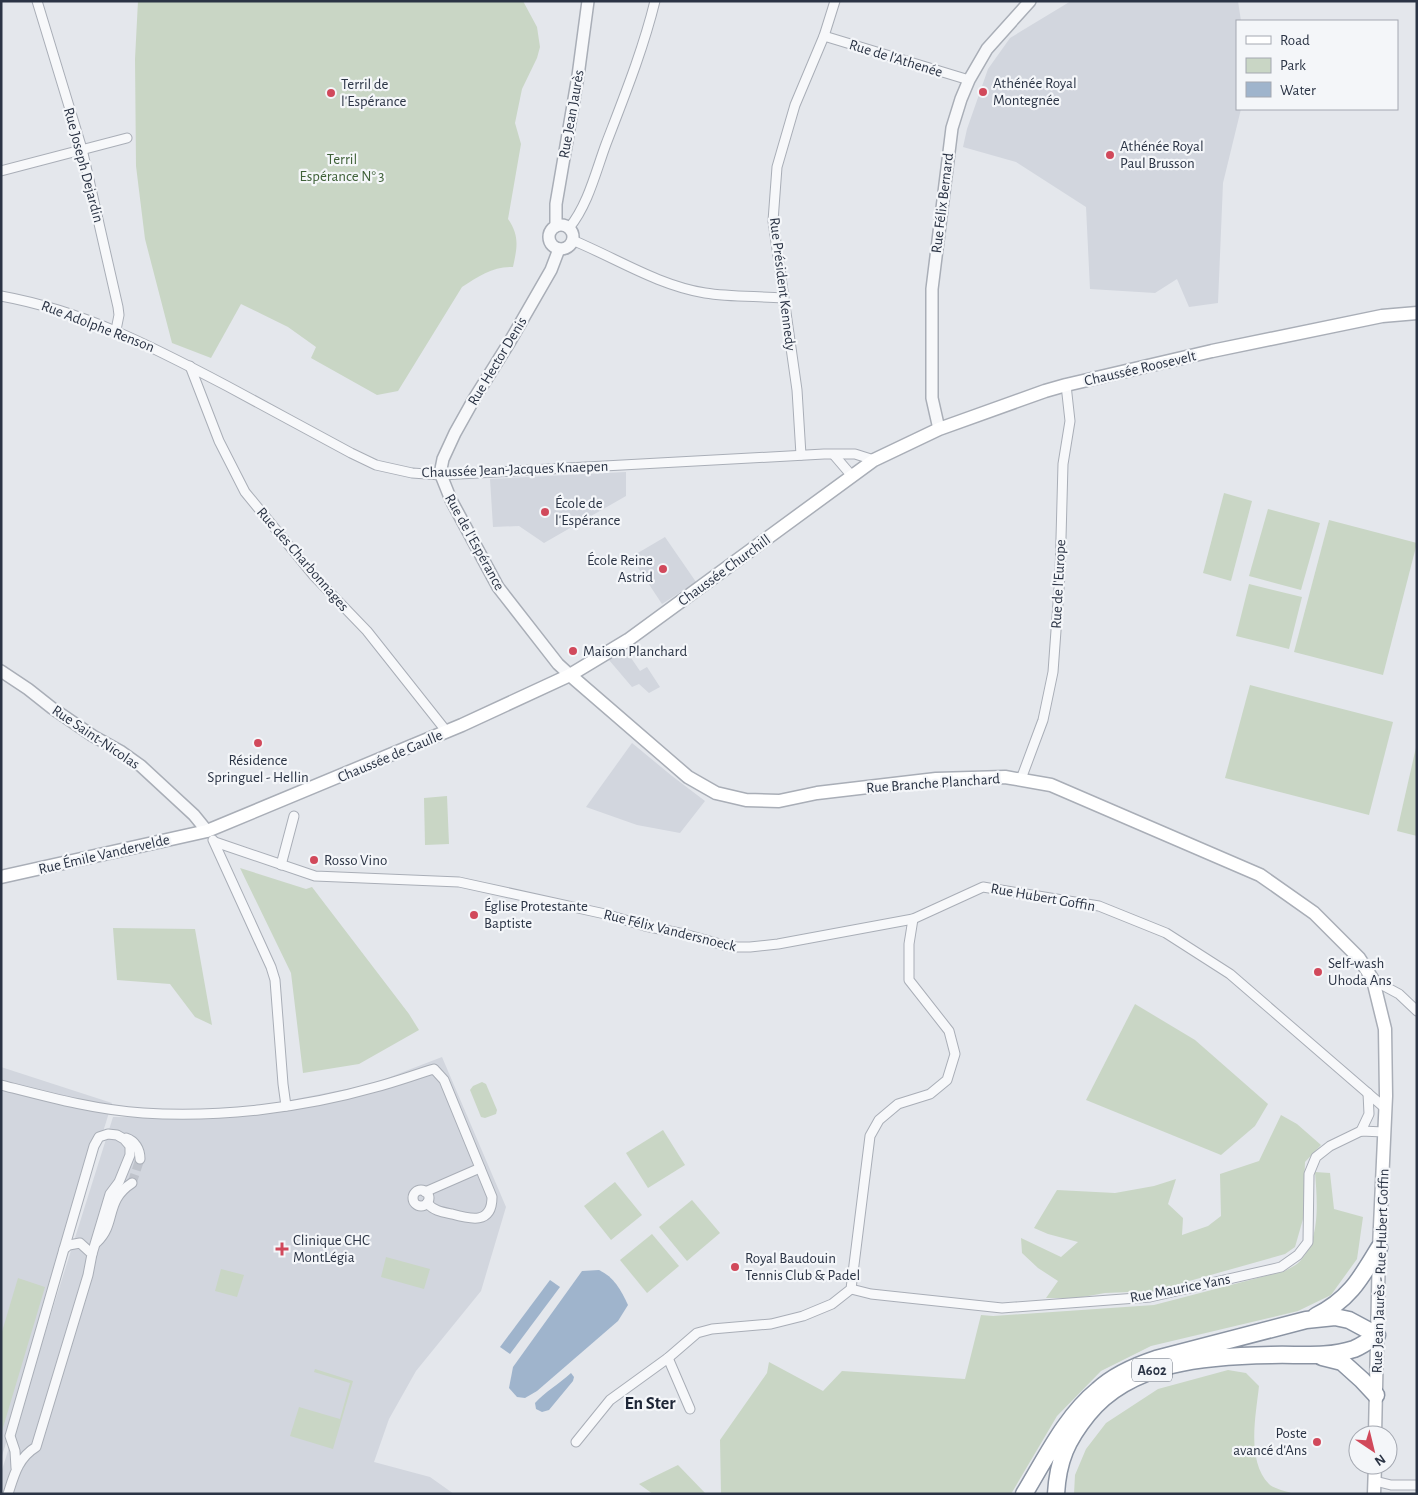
<svg xmlns="http://www.w3.org/2000/svg" width="1418" height="1495" font-family="'Alegreya Sans',sans-serif">
<style>
.built{fill:#d2d6de}
.green{fill:#c9d6c5}
.water{fill:#9fb4cc}
.lines{fill:none;stroke-linecap:round;stroke-linejoin:round}
.minor-tunnel{stroke:#bfc3cb;stroke-width:9;stroke-dasharray:9 4.5;stroke-linecap:butt}
.minor-casing{stroke:#a9aeb7;stroke-width:11}
.tertiary-casing{stroke:#a9aeb7;stroke-width:14}
.secondary-casing{stroke:#a9aeb7;stroke-width:15}
.motorway-casing{stroke:#8b94a3;stroke-width:19}
.minor{stroke:#f7f8fa;stroke-width:9}
.tertiary{stroke:#f7f8fa;stroke-width:11}
.secondary{stroke:#fff;stroke-width:12}
.motorway{stroke:#fff;stroke-width:16}
.poi-dot{fill:#d1495b;stroke:#f4f6f9;stroke-width:2}
.labels{text-anchor:middle;stroke-width:4.5;stroke-linejoin:round;paint-order:stroke}
.shield{fill:#f4f6f9;stroke:#676e7b;stroke-width:1}
.shield-label{font-size:14px;font-weight:bold;fill:#2b3445}
.street-label{font-size:15px;fill:#2b3445;stroke:#f4f6f9}
.poi-label{font-size:15px;fill:#2b3445;stroke:#f4f6f9;text-anchor:start}
.park-label{font-size:15px;fill:#3f6138;stroke:#f4f6f9}
.quarter-label{font-size:18px;font-weight:bold;fill:#1d2536;stroke:#f4f6f9}
</style>
<rect width="100%" height="100%" fill="#e4e7ec"/>
<g class="built">
<path d="M1071,1h167l3,20h-4v88h4l-18,74 -5,120 -29,4 -12,-28 -22,14 -65,-4 -4,-82 -70,-45 -53,-15 4,-18 21,-60 22,-31z"/>
<path d="M626,472v24l-82,47 -25,-17 -26,1 -3,-48z"/>
<path d="M665,537l31,45 -34,22 -31,-47z"/>
<path d="M627,652l13,19 7,-4 13,20 -11,6 -10,-9 -7,3 -23,-27z"/>
<path d="M632,743l40,33 33,25 -25,32 -43,-8 -51,-18z"/>
<path d="M442,1057l64,150 -25,84 -65,80 -27,48 -15,43 56,15 24,17h-453v-21l112,-356 87,1 172,-34z"/>
<path d="M1,1067l111,36 -111,356z"/>
</g>
<g class="green">
<path d="M138,1h385l14,26 3,20 -3,11 -15,31 -7,34 6,21 -13,75c12,17 9,29 5,48 -20,-1 -34,9 -51,20l-64,104 -21,4 -66,-37 5,-11 -28,-20 -47,-23 -30,54 -39,-15 -27,-104 -9,-73 -1,-107z"/>
<path d="M1224,493l28,8 -21,80 -28,-8z"/>
<path d="M1268,509l52,14 -19,67 -52,-14z"/>
<path d="M1329,520l88,23 -34,132 -89,-23z"/>
<path d="M1249,584l53,13 -13,52 -53,-13z"/>
<path d="M1250,685l143,37 -24,93 -144,-37z"/>
<path d="M1417,743v93l-20,-5z"/>
<path d="M447,796l2,48 -24,1 -1,-47z"/>
<path d="M240,868l66,21 6,-2 97,127 10,16 -60,34 -56,9 -12,-100z"/>
<path d="M113,928l82,1 17,96 -17,-8 -25,-33 -53,-4z"/>
<path d="M1135,1004l60,36 73,64 -13,22 -34,29 -135,-55z"/>
<path d="M482,1082l4,2 11,26 -1,4 -11,4 -4,-1 -11,-27 3,-4z"/>
<path d="M1281,1115l16,9 24,21 -16,17 -2,57 -8,28 -10,7 -131,37 -49,2 -28,5h-31l12,-17 -20,-13 -16,-15 -1,-15 40,19 17,-15 -30,-8 -14,-6 23,-38 58,3 39,-7 22,-7 -8,25 15,14 -1,17 26,-9 13,-10 -1,-42 39,-13z"/>
<path d="M663,1130l22,35 -37,23 -22,-35z"/>
<path d="M1315,1172l15,1 4,36 29,8 -6,42 -26,36 -33,16 -147,35 -50,25 -44,45 -46,78h-290l-1,-54 47,-67 2,-11 54,29 19,-20 123,8 16,-64 12,1 161,-11 131,-34c5,-3 12,-6 16,-11 20,-22 16,-61 14,-88z"/>
<path d="M615,1182l27,33 -31,25 -27,-34z"/>
<path d="M692,1200l28,33 -33,28 -28,-34z"/>
<path d="M652,1234l27,32 -32,27 -27,-33z"/>
<path d="M386,1257l44,12 -6,20 -43,-12z"/>
<path d="M221,1269l23,6 -7,22 -22,-6z"/>
<path d="M18,1278l27,9 -43,144 -1,-96z"/>
<path d="M315,1369l38,12 -20,68 -43,-13 9,-29 41,12 10,-36 -36,-11z"/>
<path d="M1228,1370l18,3 13,13c-3,29 -13,74 10,98 5,5 18,7 25,10h-220l1,-19 11,-26 20,-26 52,-34z"/>
<path d="M678,1465l28,29h-53l-14,-10z"/>
</g>
<g class="water">
<path d="M599,1270c15,7 22,20 29,35l-10,16 -81,70 -12,7 -8,-1 -8,-9 4,-21 69,-96z"/>
<path d="M550,1280l10,7 -50,67 -10,-7z"/>
<path d="M571,1373l3,4 -1,4 -24,29 -7,2 -6,-3 -1,-6c10,-11 24,-19 36,-30z"/>
</g>
<g class="lines">
<path class="minor-tunnel" d="M132,1183l8,-24"/>
<defs>
<g id="minor">
<path d="M37,1l45,148 36,158 1,8 -3,15"/>
<path d="M824,36l145,44"/>
<path d="M1,171l126,-33"/>
<path d="M569,228c19,-23 27,-57 37,-84 18,-47 37,-94 49,-143"/>
<path d="M572,240c44,18 85,45 133,53 25,4 52,3 78,5"/>
<path d="M1,296c83,15 152,51 226,90 41,22 83,45 124,67l25,12 36,8 29,2 383,-21h31l19,6"/>
<path d="M190,366l29,75 26,51 69,84 53,55 80,101"/>
<path d="M801,455l-4,-65 -24,-169 4,-54 18,-62 29,-69 11,-35"/>
<path d="M834,455l18,21"/>
<path d="M1021,779l22,-59 10,-48 7,-97 3,-111 7,-43 -4,-36"/>
<path d="M213,840l58,127 4,13 8,104 3,22"/>
<path d="M215,842l100,34 144,6 146,32 40,12 39,8 47,13h19l28,-3 135,-25 70,-32 116,19 67,27 64,41 155,134"/>
<path d="M281,865l13,-49"/>
<path d="M1373,980l26,14 18,17"/>
<path d="M1,1085c47,12 94,25 142,28 76,5 159,-5 233,-26 19,-5 38,-12 58,-18l10,11 48,117c0,28 -22,22 -40,17 -10,-2 -18,-3 -25,-11"/>
<path d="M1361,1131l8,-17 -1,-21"/>
<path d="M126,1138c9,3 14,11 14,21"/>
<circle cx="421" cy="1198" r="8"/>
<path d="M425,1192l55,-24"/>
<path d="M97,1242c20,-19 7,-41 35,-59"/>
<path d="M64,1249l30,-103 5,-9 9,-3 9,1 7,4 6,7v9l-11,27 -9,12 -18,60"/>
<path d="M851,1289l20,5 131,14 148,-11 131,-30 17,-12 10,-13 1,-68 7,-17 14,-11 31,-15 23,1"/>
<path d="M668,1358l22,51"/>
<path d="M576,1442l34,-42 58,-42 29,-25 15,-4 59,-5 32,-8 29,-12 19,-15 19,-153 9,-16 19,-16 32,-10 17,-14 8,-26 -6,-23 -40,-51v-36l4,-25"/>
<path d="M1375,1481l16,4h26"/>
<path d="M8,1494c6,-19 10,-36 28,-47l52,-172 4,-21 -12,-11 -11,2 -5,4 -54,187 5,15 1,17"/>
</g>
<g id="tertiary">
<circle cx="561" cy="237" r="12"/>
<path d="M556,226v-22l22,-128 10,-75"/>
<path d="M559,249l-8,21 -42,73 -35,56 -19,34 -12,26 -2,10v6l10,25 47,87 60,77 12,11"/>
<path d="M939,429l-7,-31v-109l20,-161 9,-29 8,-19 18,-31 43,-48"/>
<path d="M1,671l27,18 24,19 41,28 27,15 21,15 53,49 13,16"/>
</g>
<g id="secondary">
<path d="M570,675l118,102 28,16 30,7 33,1 38,-8 119,-14 69,-2 46,8 209,90 54,38 45,45 14,22 12,49 1,67 -7,152 -4,187"/>
<path d="M1,877l206,-46 255,-106 108,-50 58,-35 246,-180 65,-31 106,-38 21,-6 146,-34 170,-35 35,-3"/>
<path d="M1374,1494l1,-29"/>
</g>
<g id="motorway">
<path d="M1316,1316c33,-16 45,-38 63,-68"/>
<path d="M1322,1357l20,5 20,18 14,15"/>
<path d="M1024,1494c22,-36 41,-77 74,-104 16,-15 37,-24 58,-31l150,-39 29,-3 14,3 28,15c-7,5 -15,11 -23,14 -28,9 -55,5 -83,6 -64,1 -140,6 -183,59 -21,26 -30,46 -32,80"/>
</g>
</defs>
<use href="#minor" class="minor-casing"/>
<use href="#tertiary" class="tertiary-casing"/>
<use href="#secondary" class="secondary-casing"/>
<use href="#motorway" class="motorway-casing"/>
<use href="#minor" class="minor"/>
<use href="#tertiary" class="tertiary"/>
<use href="#secondary" class="secondary"/>
<use href="#motorway" class="motorway"/>
</g>
<g class="poi-dot">
<circle cx="983" cy="92" r="5"/>
<circle cx="331" cy="93" r="5"/>
<circle cx="1110" cy="155" r="5"/>
<circle cx="545" cy="512" r="5"/>
<circle cx="663" cy="569" r="5"/>
<circle cx="573" cy="651" r="5"/>
<circle cx="258" cy="743" r="5"/>
<circle cx="314" cy="860" r="5"/>
<circle cx="474" cy="915" r="5"/>
<circle cx="1318" cy="972" r="5"/>
<path d="M279.5 1241.5h5v5h5v5h-5v5h-5v-5h-5v-5h5z"/>
<circle cx="735" cy="1267" r="5"/>
<circle cx="1317" cy="1442" r="5"/>
</g>
<g class="labels">
<rect class="shield" x="1132" y="1358.5" width="40" height="23" rx="4"/>
<g class="shield-label">
<text x="1152" y="1375">A602</text>
</g>
<g class="street-label">
<text transform="translate(896 58) rotate(17)" y="5">Rue de l'Athenée</text>
<text transform="translate(571 114) rotate(-80)" y="5">Rue Jean Jaurès</text>
<text transform="translate(84 165) rotate(75)" y="5">Rue Joseph Dejardin</text>
<text transform="translate(942 203) rotate(-83)" y="5">Rue Félix Bernard</text>
<text transform="translate(783 284) rotate(83)" y="5">Rue Président Kennedy</text>
<text transform="translate(98 326) rotate(21)" y="5">Rue Adolphe Renson</text>
<text transform="translate(497 361) rotate(-59)" y="5">Rue Hector Denis</text>
<text transform="translate(1140 368) rotate(-13)" y="5">Chaussée Roosevelt</text>
<text transform="translate(515 469) rotate(-2)" y="5">Chaussée Jean-Jacques Knaepen</text>
<text transform="translate(475 542) rotate(61)" y="5">Rue de l'Espérance</text>
<text transform="translate(303 559) rotate(49)" y="5">Rue des Charbonnages</text>
<text transform="translate(724 570) rotate(-36)" y="5">Chaussée Churchill</text>
<text transform="translate(1058 584) rotate(-87)" y="5">Rue de l'Europe</text>
<text transform="translate(96 737) rotate(34)" y="5">Rue Saint-Nicolas</text>
<text transform="translate(390 756) rotate(-23)" y="5">Chaussée de Gaulle</text>
<text transform="translate(933 783) rotate(-4)" y="5">Rue Branche Planchard</text>
<text transform="translate(104 854) rotate(-13)" y="5">Rue Émile Vandervelde</text>
<text transform="translate(1043 897) rotate(10)" y="5">Rue Hubert Goffin</text>
<text transform="translate(670 930) rotate(14)" y="5">Rue Félix Vandersnoeck</text>
<text transform="translate(1380 1271) rotate(-88)" y="5">Rue Jean Jaurès - Rue Hubert Goffin</text>
<text transform="translate(1180 1288) rotate(-11)" y="5">Rue Maurice Yans</text>
</g>
<g class="poi-label">
<text x="993" y="88">Athénée Royal<tspan x="993" dy="17">Montegnée</tspan></text>
<text x="341" y="89">Terril de<tspan x="341" dy="17">l'Espérance</tspan></text>
<text x="1120" y="151">Athénée Royal<tspan x="1120" dy="17">Paul Brusson</tspan></text>
<text x="555" y="508">École de<tspan x="555" dy="17">l'Espérance</tspan></text>
<text x="653" y="565" text-anchor="end">École Reine<tspan x="653" dy="17">Astrid</tspan></text>
<text x="583" y="656">Maison Planchard</text>
<text x="258" y="765" text-anchor="middle">Résidence<tspan x="258" dy="17">Springuel - Hellin</tspan></text>
<text x="324" y="865">Rosso Vino</text>
<text x="484" y="911">Église Protestante<tspan x="484" dy="17">Baptiste</tspan></text>
<text x="1328" y="968">Self-wash<tspan x="1328" dy="17">Uhoda Ans</tspan></text>
<text x="293" y="1245">Clinique CHC<tspan x="293" dy="17">MontLégia</tspan></text>
<text x="745" y="1263">Royal Baudouin<tspan x="745" dy="17">Tennis Club &amp; Padel</tspan></text>
<text x="1307" y="1438" text-anchor="end">Poste<tspan x="1307" dy="17">avancé d'Ans</tspan></text>
</g>
<g class="park-label">
<text x="342" y="164">Terril<tspan x="342" dy="17">Espérance N° 3</tspan></text>
</g>
<g class="quarter-label">
<text x="650" y="1409">En Ster</text>
</g>
</g>
<rect width="1418" height="1495" fill="none" stroke="#2b3445" stroke-width="5"/>
<rect x="1236" y="20" width="162" height="90" fill="#f4f6f9" stroke="#a4a8b1"/>
<rect x="1246" y="36" width="25" height="8" fill="#ffffff" stroke="#a4a8b1"/>
<text x="1280" y="45" font-size="15" fill="#2b3445">Road</text>
<rect x="1246" y="58" width="25" height="15" fill="#c9d6c5" stroke="#a4a8b1"/>
<text x="1280" y="70" font-size="15" fill="#2b3445">Park</text>
<rect x="1246" y="82" width="25" height="15" fill="#9fb4cc" stroke="#a4a8b1"/>
<text x="1280" y="95" font-size="15" fill="#2b3445">Water</text>
<g transform="translate(1373 1450) rotate(145)"><circle r="24" fill="#f4f6f9" stroke="#a4a8b1"/>
<path d="M0-4L9 19L0 12L-9 19Z" fill="#d1495b"/>
<text y="-8" font-size="14" font-weight="bold" text-anchor="middle" fill="#2b3445">N</text>
</g>
</svg>
